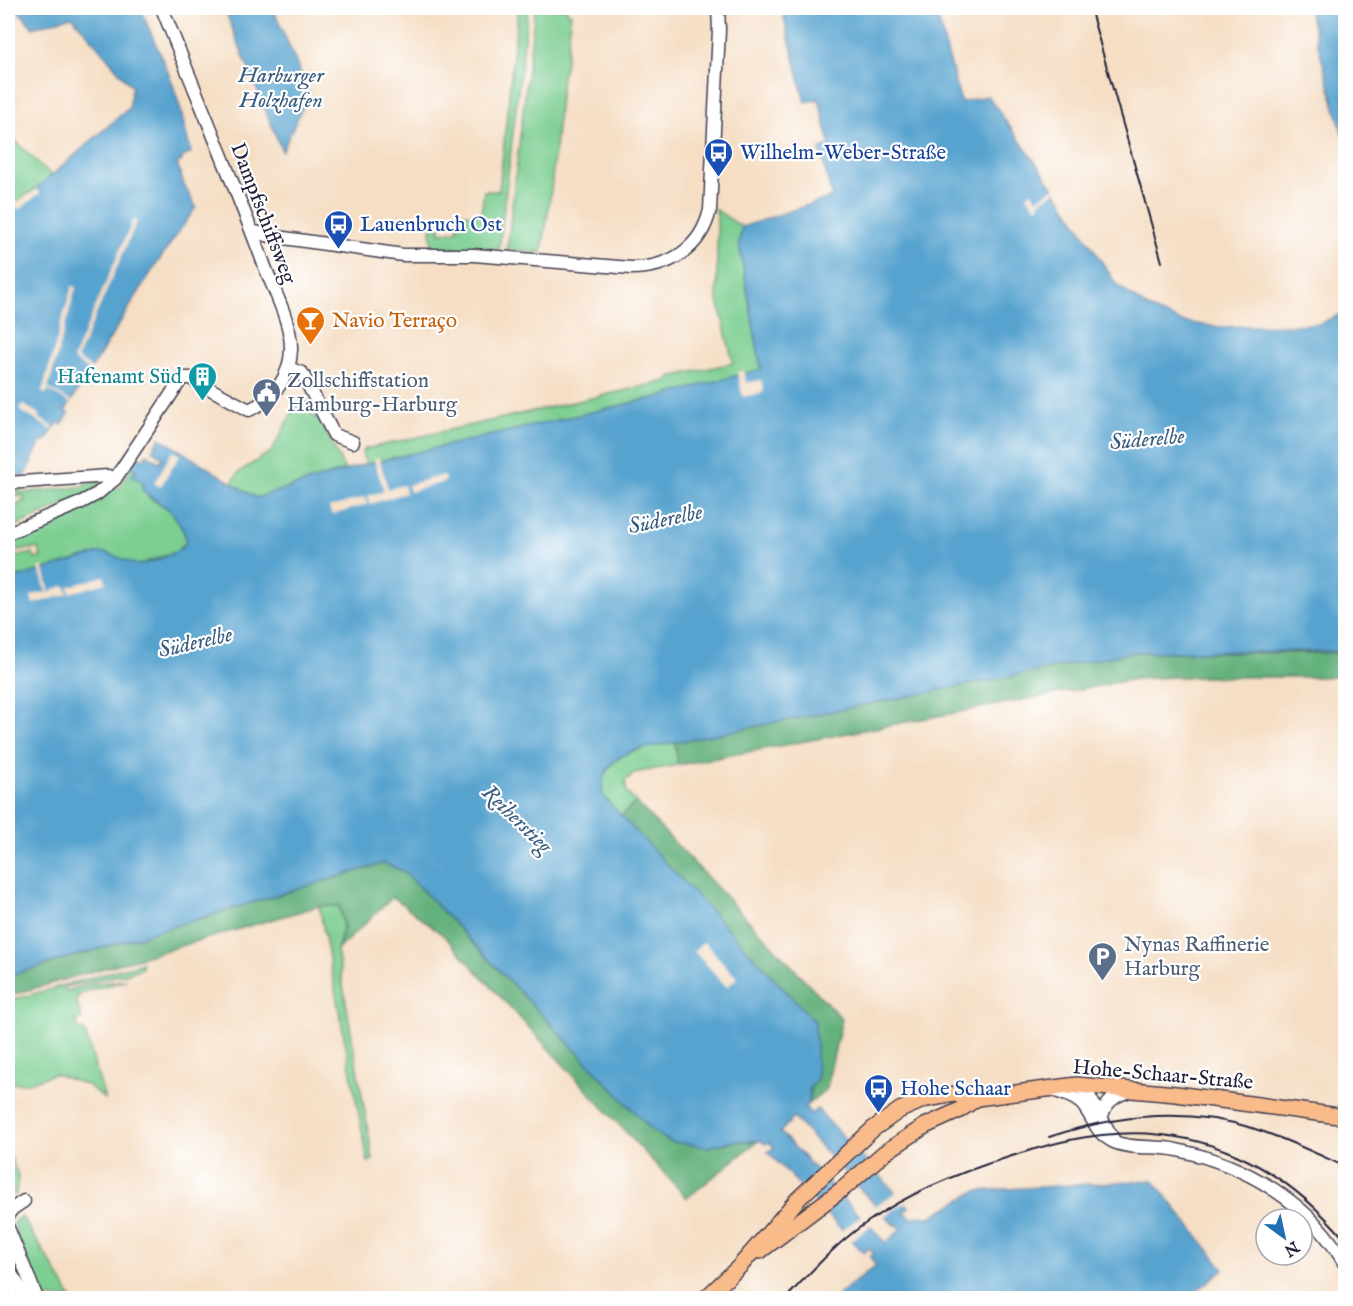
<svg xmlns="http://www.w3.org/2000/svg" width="1353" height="1306" font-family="'IM FELL English',serif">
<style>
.green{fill:#7bce91;stroke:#4e7866;stroke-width:1.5}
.forest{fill:#64b17b;stroke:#436a5b;stroke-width:1.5}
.water{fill:#56a3cf;stroke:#3c6285;stroke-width:1.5;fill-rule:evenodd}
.pier{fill:#f5dec4}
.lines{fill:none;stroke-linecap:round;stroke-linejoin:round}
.minor-casing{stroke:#423e50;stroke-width:15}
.major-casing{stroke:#423e50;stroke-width:18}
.minor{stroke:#fff;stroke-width:12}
.major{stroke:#fabb8b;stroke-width:15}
.rail{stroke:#22223b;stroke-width:2}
.labels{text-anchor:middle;stroke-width:4.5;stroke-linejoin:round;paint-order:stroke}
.transit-label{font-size:21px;fill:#164399;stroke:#fff;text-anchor:start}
.street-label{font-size:21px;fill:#22223b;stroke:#fff}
.food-label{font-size:21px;fill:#c56008;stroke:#fff;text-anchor:start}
.culture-label{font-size:21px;fill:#0d838f;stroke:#fff;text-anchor:end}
.service-label{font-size:21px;fill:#4e5e75;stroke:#fff;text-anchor:start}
.water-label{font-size:22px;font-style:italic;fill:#395c7e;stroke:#fff}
</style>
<rect width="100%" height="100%" fill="#fff"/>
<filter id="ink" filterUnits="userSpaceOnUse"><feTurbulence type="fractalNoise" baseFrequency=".0167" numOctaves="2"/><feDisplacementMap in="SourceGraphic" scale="12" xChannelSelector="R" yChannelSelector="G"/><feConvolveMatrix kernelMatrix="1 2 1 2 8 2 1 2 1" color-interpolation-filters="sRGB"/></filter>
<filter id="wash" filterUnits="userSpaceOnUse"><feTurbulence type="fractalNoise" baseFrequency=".008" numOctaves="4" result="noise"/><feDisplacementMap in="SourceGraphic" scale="24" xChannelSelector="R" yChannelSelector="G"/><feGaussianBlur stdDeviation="1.35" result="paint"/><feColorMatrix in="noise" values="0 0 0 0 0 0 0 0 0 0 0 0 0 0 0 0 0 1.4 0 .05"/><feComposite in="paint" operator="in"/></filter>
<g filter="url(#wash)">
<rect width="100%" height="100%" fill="#f5dec4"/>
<g class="green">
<path d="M518,8h10l-29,241 -66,-1 -2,-11 1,-14 8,5v5l17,-2 4,-18 20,2 3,-24h15z"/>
<path d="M535,8h32v4l4,2 -6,55 -3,6 -11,115 -9,63 -35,-4z"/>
<path d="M8,134l44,42c-8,8 -33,22 -37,30l-7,-9z"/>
<path d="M715,209l27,18 -3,17 22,125 -95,26 -300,69 -4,-11 3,-4 302,-68 3,-4 63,-14 -16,-67v-81z"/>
<path d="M306,400l8,18 4,-2 27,54 -89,28 -25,-15 8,-11 33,-21 24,-46z"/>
<path d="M131,467c10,7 14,20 18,31l17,9 7,6 12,21 1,8 -10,10 -39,13 -38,-12 -80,24 -11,5v-24l25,-5 2,6 6,-2 -3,-9 -30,4v-13l17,-6 89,-45 5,1z"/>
<path d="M105,481l-21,15 -76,33v-18l10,-5v-3l6,-1v-6l-8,1v-8l4,-2 1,6 64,-7v-3z"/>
<path d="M675,742l3,23 -44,8 -9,8 2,12 9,9 -15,14c-5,-6 -16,-14 -19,-21 -2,-6 0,-13 2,-18 12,-29 44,-30 71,-35z"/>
<path d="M319,906h20c6,16 3,28 -2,44l36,210 -5,2z"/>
<path d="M142,963v5l-17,6 -61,13 2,4 24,-7 36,-4 -45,13 -5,7 6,19 -6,1 3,10 5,-1 21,70 -18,-14 -29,-10 -4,-1 -26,9h-20v-26l2,-12 -2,-9v-35z"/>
<path d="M8,1151l10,24 -2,21 -8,-14z"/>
<path d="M21,1216l33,52 17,30h-26l-30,-65 -1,-11z"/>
</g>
<g class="forest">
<path d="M1133,652l212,1v24h-170l-40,2 -457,86 -3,-23z"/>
<path d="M636,802l206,217 -16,70 -17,14 6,-81 -194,-206z"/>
<path d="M384,863l21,9 250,261 53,14 27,-6 22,1 -70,56 -243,-262 -51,-39 -56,53 7,-22 -5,-22h-20l-311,90v-20z"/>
</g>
<g class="water">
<path d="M16,8h124l31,71 9,28 11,46 -10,5 1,3 -5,2 7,22 12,22 -43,62 -88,142 4,3 -7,11 -4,-3 -13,20 -4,-1 -16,35h-9l-8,-5v-258l121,-105 3,-21 -60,-71 -39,12z"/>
<path d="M224,8h49l36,85 -27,58z"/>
<path d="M787,8h148l26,94 27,-6 70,98 58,90 32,24 34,14 38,5 99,-3 26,-12v339l-212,1 -497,98c-24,8 -36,20 -33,46l212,226 2,57 -7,9 -1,15 -4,4 6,7 6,-5 92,98 -5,5 10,7 3,-3 13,1 46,-26 177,-11 71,89 -37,29h-346l-3,-3 38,-30 -6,-8 4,-4 -5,-5 -5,5 -96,-101 6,-5 -5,-5 -4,2 -3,-3h-27l-27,6 -37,-5 -16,-9 -250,-261 -21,-9 -376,113v-394l11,-5 80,-24h8l30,12c10,-1 43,-12 48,-21 3,-5 -1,-12 -4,-17 -4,-7 -7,-14 -14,-19 -10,-8 -17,-9 -26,-20l3,-5 -12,-7 4,-6 -5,-3 7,-11 5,3 4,-5 12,8 4,-4 -11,-8 8,-12 96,60 110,-34 300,-69 95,-26 -22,-125 3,-17 90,-30 -12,-48 10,-4 -11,-46 -14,3 -23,-92zM794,1118l100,107 2,-1 5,5 -15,14 -106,-111z"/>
<path d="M1308,8h37v136z"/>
</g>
<g class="pier">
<path d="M1056,187l2,3 -19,12 1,3 -4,3 -9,-13 5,-3 5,7z"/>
<path d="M37,189l3,4 -21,17 -4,-4 2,-4z"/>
<path d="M133,220l4,1 -60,137 16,12 -2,2 -18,-13z"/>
<path d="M72,286l4,1 -28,101 26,15 -1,2 -25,-15 -2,4 -4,-2z"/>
<path d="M743,371l3,12 15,-3 3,12 -21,5 -6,-25z"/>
<path d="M22,404l17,10 -1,3 15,10 1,4 -35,-21z"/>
<path d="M173,451l7,4 -20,32 -6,-4z"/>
<path d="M379,458l9,31 16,-4 2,8 -36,11 -2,-8 16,-5 -10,-32z"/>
<path d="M444,475l2,6 -36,11 -2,-7z"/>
<path d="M365,497l3,7 -36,11 -3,-7z"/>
<path d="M43,566l7,27h2l-1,-3 14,-4 3,8 -35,10 -2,-8 14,-4 2,2 -8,-26z"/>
<path d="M104,576l2,7 -36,10 -2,-6z"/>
<path d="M704,942l33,36 -10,9 -33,-36z"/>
<path d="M898,1191l8,11 -23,15 -9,-10z"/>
<path d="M863,1215l9,10 -22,16 -9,-10z"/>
</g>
</g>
<g filter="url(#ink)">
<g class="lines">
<defs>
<g id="minor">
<path d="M252,231l18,5 133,19h71l157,13c38,0 70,-19 79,-58l9,-180 -1,-22"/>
<path d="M288,368l14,5 32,62 19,7"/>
<path d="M8,483l100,-7 7,3"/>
<path d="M8,533l70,-29 19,-10 18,-15 67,-101h8l59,32c25,-11 41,-33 42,-60 1,-26 -17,-59 -26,-83 -32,-87 -69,-173 -103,-259"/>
<path d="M1077,1085l11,9 25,45"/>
<path d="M1049,1089c12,4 29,8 36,19 11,15 10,24 29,34 19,8 43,3 63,8 67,14 135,53 169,116"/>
<path d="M1101,1119c4,-17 14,-24 30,-28"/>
<path d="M8,1215l4,-6 12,-8"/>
<path d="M8,1228l29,70"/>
<path d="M8,1269l19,29"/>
</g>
<g id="major">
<path d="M760,1251l85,-64 39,-34 41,-27 33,-15 19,-13"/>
<path d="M706,1298l34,-32 59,-68 74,-69 27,-19 23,-10 32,-6 22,4 100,-13 99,9 170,23"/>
</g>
</defs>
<use href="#minor" class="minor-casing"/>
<use href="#major" class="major-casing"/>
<use href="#minor" class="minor"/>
<use href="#major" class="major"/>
<g class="rail">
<path d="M1090,8l72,254"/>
<path d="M1049,1137c66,-22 136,-30 203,-9 33,10 63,25 94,39"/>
<path d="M786,1298c26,-27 51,-56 83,-77 43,-30 91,-49 140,-64 30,-10 62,-19 93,-22 99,-11 182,31 244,106"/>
</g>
</g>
</g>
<defs>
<symbol id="bus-pin" viewBox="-11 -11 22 30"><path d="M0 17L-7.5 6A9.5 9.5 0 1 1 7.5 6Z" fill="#1a4fb4" stroke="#fff"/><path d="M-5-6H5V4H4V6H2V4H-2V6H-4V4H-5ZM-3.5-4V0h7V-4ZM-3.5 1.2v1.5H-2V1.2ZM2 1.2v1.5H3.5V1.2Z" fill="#fff"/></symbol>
<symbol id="bar-pin" viewBox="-11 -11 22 30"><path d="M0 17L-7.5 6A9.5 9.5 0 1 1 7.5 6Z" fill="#e8710a" stroke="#fff"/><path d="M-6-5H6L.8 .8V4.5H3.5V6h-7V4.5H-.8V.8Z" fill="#fff"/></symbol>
<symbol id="building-pin" viewBox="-11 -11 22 30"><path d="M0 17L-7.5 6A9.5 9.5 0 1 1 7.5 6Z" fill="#0f9aa8" stroke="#fff"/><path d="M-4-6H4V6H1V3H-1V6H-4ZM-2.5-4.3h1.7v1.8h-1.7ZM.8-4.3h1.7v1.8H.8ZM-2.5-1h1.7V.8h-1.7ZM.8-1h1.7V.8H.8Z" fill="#fff"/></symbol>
<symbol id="civic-pin" viewBox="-11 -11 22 30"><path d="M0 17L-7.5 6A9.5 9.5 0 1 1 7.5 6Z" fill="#5c6f8a" stroke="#fff"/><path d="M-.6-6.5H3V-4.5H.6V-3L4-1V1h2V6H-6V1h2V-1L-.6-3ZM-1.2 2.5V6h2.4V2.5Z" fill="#fff"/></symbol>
<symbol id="parking-pin" viewBox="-11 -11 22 30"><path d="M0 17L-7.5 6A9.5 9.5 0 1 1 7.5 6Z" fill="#5c6f8a" stroke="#fff"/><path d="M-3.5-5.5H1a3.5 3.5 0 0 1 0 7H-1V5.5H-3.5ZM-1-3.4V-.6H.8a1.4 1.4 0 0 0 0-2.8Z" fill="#fff"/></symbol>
</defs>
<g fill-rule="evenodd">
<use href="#bus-pin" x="702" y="136" width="33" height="45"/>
<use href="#bus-pin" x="322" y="208" width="33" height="45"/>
<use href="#bar-pin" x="294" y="304" width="33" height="45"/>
<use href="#building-pin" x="186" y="360" width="33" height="45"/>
<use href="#civic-pin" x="250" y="376" width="33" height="45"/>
<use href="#parking-pin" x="1086" y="940" width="33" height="45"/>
<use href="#bus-pin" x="862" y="1072" width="33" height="45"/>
</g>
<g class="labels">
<g class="transit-label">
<text x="740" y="159">Wilhelm-Weber-Straße</text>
<text x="360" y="231">Lauenbruch Ost</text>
<text x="900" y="1095">Hohe Schaar</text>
</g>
<g class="street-label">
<text transform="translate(264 213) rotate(69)" y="7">Dampfschiffsweg</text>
<text transform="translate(1163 1074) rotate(5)" y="7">Hohe-Schaar-Straße</text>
</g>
<g class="food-label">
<text x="332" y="327">Navio Terraço</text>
</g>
<g class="culture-label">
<text x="182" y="383">Hafenamt Süd</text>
</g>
<g class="service-label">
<text x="287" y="387">Zollschiffstation<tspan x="287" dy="24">Hamburg-Harburg</tspan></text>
<text x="1124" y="951">Nynas Raffinerie<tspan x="1124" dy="24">Harburg</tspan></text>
</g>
<g class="water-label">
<text x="281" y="82">Harburger<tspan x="281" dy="25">Holzhafen</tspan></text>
<text transform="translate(1147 438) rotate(-5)" y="8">Süderelbe</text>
<text transform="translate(665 518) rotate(-12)" y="8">Süderelbe</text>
<text transform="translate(195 641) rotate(-13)" y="8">Süderelbe</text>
<text transform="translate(518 818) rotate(44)" y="8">Reiherstieg</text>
</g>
</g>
<rect width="1353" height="1306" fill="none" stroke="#fff" stroke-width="30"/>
<g transform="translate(1284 1237) rotate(147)"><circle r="28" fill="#ffffff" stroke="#a7a7b1" stroke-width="1.5"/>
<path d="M0-4.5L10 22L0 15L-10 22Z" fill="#1f6fb2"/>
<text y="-9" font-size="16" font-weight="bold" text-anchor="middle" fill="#22223b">N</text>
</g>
</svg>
